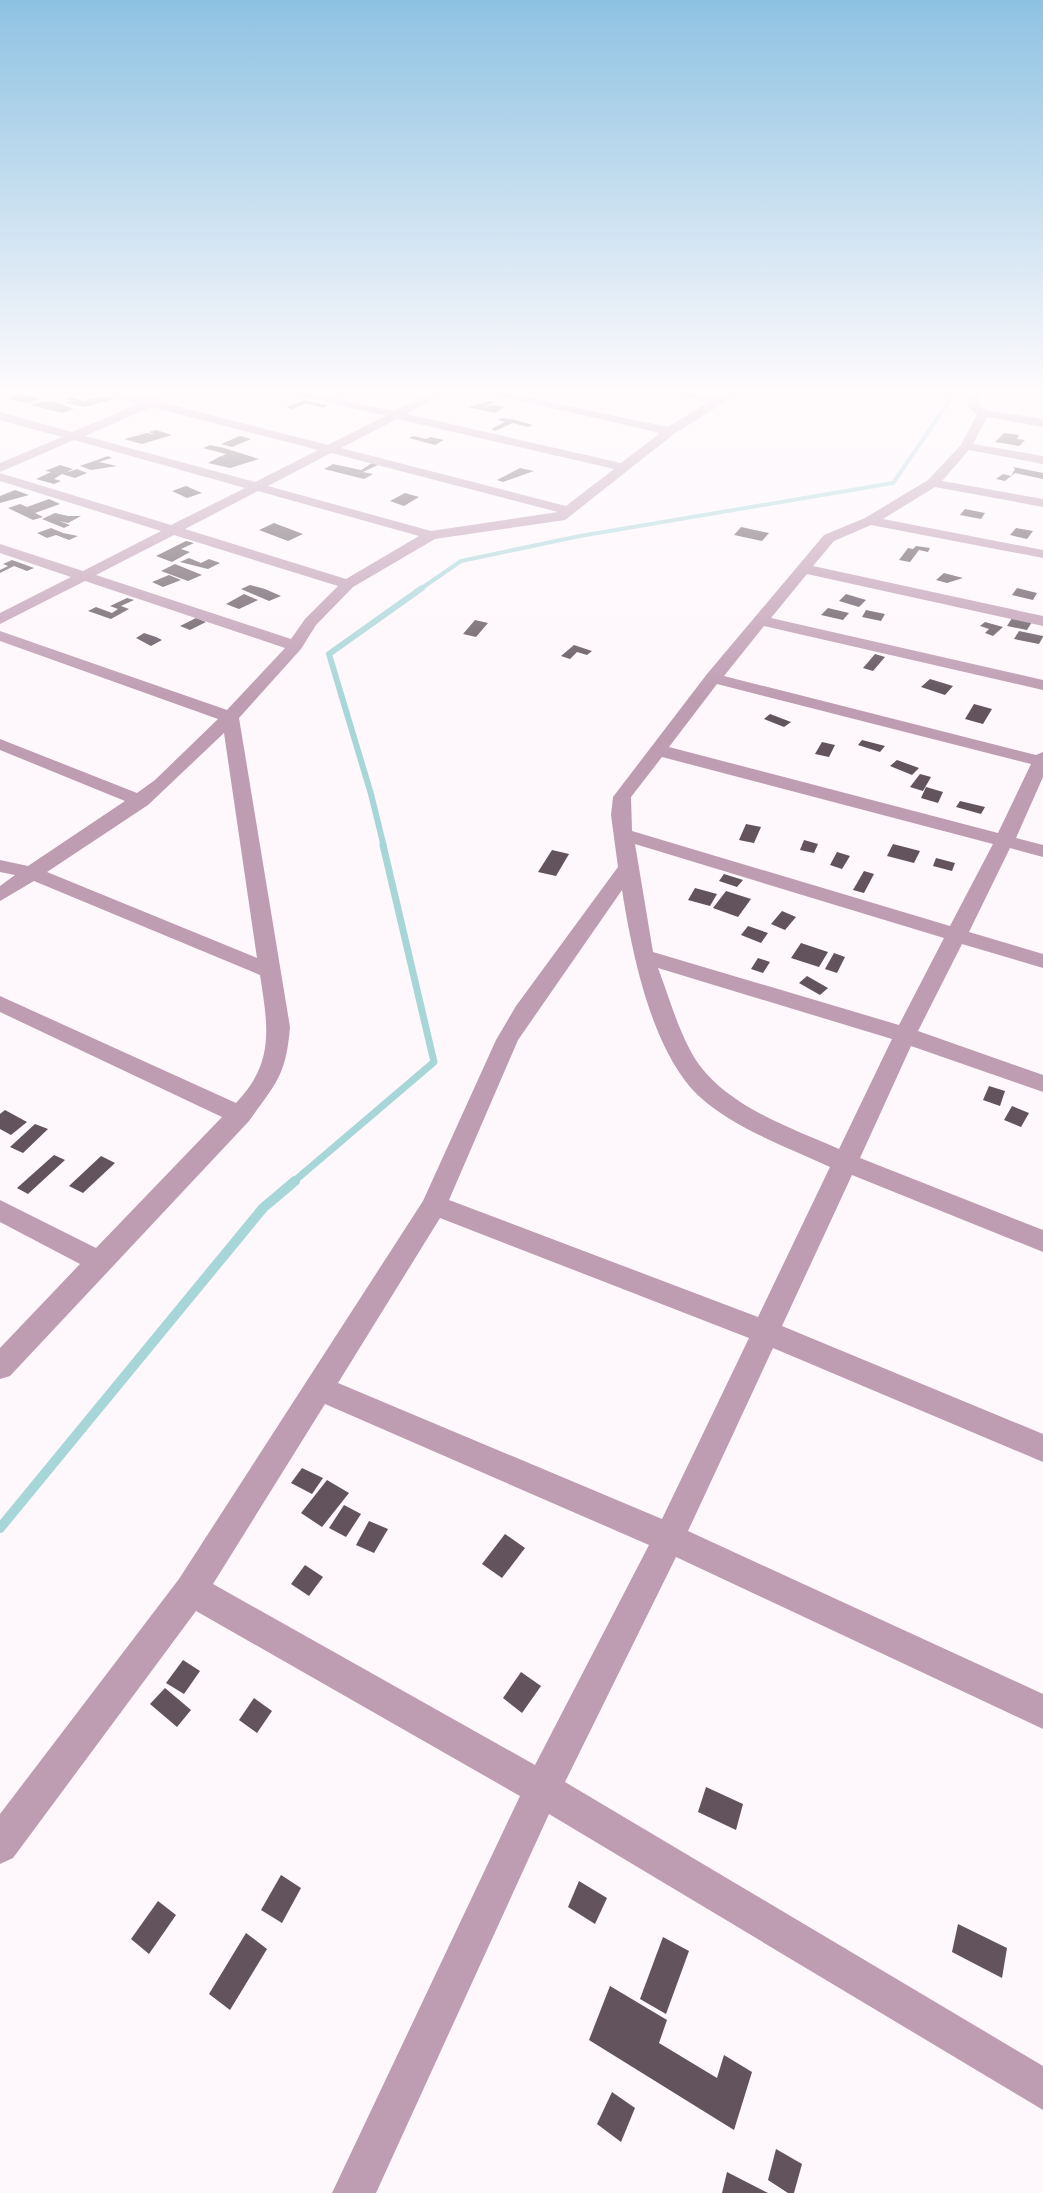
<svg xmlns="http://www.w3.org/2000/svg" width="1043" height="2193" font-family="Rubik,sans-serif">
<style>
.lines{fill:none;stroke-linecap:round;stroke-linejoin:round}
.stream-far3{stroke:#a7d6d9;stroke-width:4}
.stream-far2{stroke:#a7d6d9;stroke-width:6}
.stream-far1{stroke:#a7d6d9;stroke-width:7}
.stream{stroke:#a7d6d9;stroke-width:10}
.building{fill:#62535c}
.minor{fill:#be9cb2;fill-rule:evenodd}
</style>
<rect width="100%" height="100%" fill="#fef7fb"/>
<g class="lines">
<path class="stream-far3" d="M419,590l42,-29 119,-25 313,-53 55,-80 -1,-10"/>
<path class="stream-far2" d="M384,847l-13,-53 -42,-140 93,-66"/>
<path class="stream-far1" d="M292,1183l142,-121 -51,-217"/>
<path class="stream" d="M0,1528l263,-320 32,-27"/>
</g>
<g class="building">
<path d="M18,394l23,4 -11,5 -23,-4z"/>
<path d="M105,396l9,3 -29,8 -20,-4 5,-2 -5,-3 4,-1 14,4z"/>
<path d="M305,400l11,3 12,2 -5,3 -16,-5 -15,6 -6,-2z"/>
<path d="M490,401l5,1 -11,6 9,-3 12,2 -10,6 -27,-6z"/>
<path d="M40,402h15l19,7 -12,4 -31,-8z"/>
<path d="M502,418l9,1 22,6 -5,2 -15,-4 -18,8 -4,-2 14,-7 -7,-2z"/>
<path d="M156,430l16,5 -30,9 -18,-5 23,-6 9,2 -7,-3z"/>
<path d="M1004,433l15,2 -2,4 8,1 -6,6 -24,-4z"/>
<path d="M240,436l11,3 -19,8 -11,-3z"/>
<path d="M413,436l13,3 5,-2 13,3 -9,5 -26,-7z"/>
<path d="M210,445l14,3 35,11 -29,9 -22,-5 13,-7 9,2 -8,-2 4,-2 -23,-6z"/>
<path d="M108,456l4,2 -13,4 18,4 -26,4 -11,-4z"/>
<path d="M372,463l6,2 -15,7 10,2 -9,5 -40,-10 9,-5 28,6z"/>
<path d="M60,465l13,4 -8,4 12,-4 10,4 -12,5 -13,-4 -8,5 7,2 -7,3 -18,-5 15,-7 -6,-1z"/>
<path d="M1013,467l30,6v6l-28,-6 -10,8 -9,-2 7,-5 8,2 4,-7z"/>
<path d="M520,468l14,3 -31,11 -6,-2z"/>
<path d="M186,486l16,7 -15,5 -15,-7z"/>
<path d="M15,490l14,5 -29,8v-7z"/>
<path d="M405,493l14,4 -15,9 -14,-5z"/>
<path d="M49,499l11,5 -25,9 8,4 -10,3 -25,-12 12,-4 7,3z"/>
<path d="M965,509l20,4 -4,6 -21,-4z"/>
<path d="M55,513l13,3h13l-13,7 -9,-2 11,4 -6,3 -22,-9z"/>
<path d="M274,523l29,11 -15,7 -29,-11z"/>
<path d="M741,527l28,6 -7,8 -28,-6z"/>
<path d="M51,528l12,5 15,3 -9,4 -13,-5 -9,3 -10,-5z"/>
<path d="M1016,528l17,3 -6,8 -17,-4z"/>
<path d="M186,541l8,2 -13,6 9,3 -18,10 -16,-6z"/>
<path d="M916,546l14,2 -2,4 -9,-2 -9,12 -11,-2 9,-12 5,1z"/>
<path d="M189,558l12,5 8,-4 11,4 -12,6 -28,-7z"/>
<path d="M12,560l22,8 -7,3 -13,-5 -14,7v-3l8,-4 -5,-2z"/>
<path d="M175,564l27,11 -14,6 -27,-10z"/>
<path d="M944,573l19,5 -16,5 -11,-3z"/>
<path d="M169,575l12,5 -18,7 -11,-5z"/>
<path d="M250,585l15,4 16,7 -12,5 -28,-12z"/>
<path d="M1017,588l20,5 -4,7 -21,-5z"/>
<path d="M244,594l14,6 -19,9 -13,-5z"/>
<path d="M846,594l20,6 -7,7 -20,-6z"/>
<path d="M127,598l7,2 -13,6 8,3 -18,10 -23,-8 8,-4 16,6 6,-4 -8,-3z"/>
<path d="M828,608l21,5 -6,7 -22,-5z"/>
<path d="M866,610l19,4 -4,7 -19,-4z"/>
<path d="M196,618l10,4 -16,8 -10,-4z"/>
<path d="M1012,618l20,4 -5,8 -20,-4z"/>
<path d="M475,620l13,3 -12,14 -13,-3z"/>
<path d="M985,622l18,5 -10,9 -8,-3 4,-4 -9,-3z"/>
<path d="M1019,631l24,5v1l-4,7 -25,-5z"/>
<path d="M144,633l12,4 6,3 -11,6 -15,-8z"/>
<path d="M574,645l18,6 -5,4 -10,-3 -7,7 -9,-3z"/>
<path d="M875,654l10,3 -12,14 -10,-3z"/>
<path d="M930,679l23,7 -8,9 -24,-8z"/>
<path d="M974,704l18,5 -9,15 -18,-5z"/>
<path d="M770,714l21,8 -7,5 -20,-8z"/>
<path d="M862,740l23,6 -5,6 -22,-7z"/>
<path d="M822,742l13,3 -6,12 -14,-3z"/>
<path d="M897,760l22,8 -7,7 -22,-9z"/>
<path d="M920,774l11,3 -8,14 -13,-4z"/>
<path d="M926,787l17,5 -5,11 -17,-5z"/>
<path d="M960,801l25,6 -4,7 -25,-7z"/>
<path d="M746,824l15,3 -7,16 -15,-3z"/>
<path d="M804,840l14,4 -4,9 -14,-3z"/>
<path d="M893,844l27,7 -6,12 -27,-7z"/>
<path d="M552,850l17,4 -13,22 -18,-4z"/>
<path d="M837,852l13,4 -8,13 -12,-4z"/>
<path d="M936,858l19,5 -3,8 -19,-5z"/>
<path d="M864,871l10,3 -10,19 -11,-3z"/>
<path d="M724,874l19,6 -6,7 -18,-6z"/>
<path d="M695,888l22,6 -7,12 -22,-6z"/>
<path d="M726,891l25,8 -13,18 -25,-9z"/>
<path d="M782,911l14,6 -11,13 -14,-6z"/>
<path d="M748,926l20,7 -7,10 -20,-8z"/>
<path d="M801,943l27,9 -9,15 -28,-9z"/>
<path d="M834,953l11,4 -8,16 -12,-4z"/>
<path d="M758,958l12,4 -7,11 -12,-4z"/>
<path d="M807,976l21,12 -8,7 -21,-12z"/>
<path d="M989,1086l16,5 -5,15 -17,-6z"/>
<path d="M1012,1106l17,7 -8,14 -17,-7z"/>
<path d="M5,1110l22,12 -16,13 -11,-6v-15z"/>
<path d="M35,1124l13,5 -25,24 -13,-6z"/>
<path d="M54,1155l11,5 -37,34 -11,-6z"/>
<path d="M101,1156l14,7 -32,30 -14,-7z"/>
<path d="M302,1468l21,10 -11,16 -21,-11z"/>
<path d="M327,1480l22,13 -27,34 -21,-14z"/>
<path d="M344,1505l17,9 -15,23 -17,-9z"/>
<path d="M369,1521l19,8 -14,24 -18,-8z"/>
<path d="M505,1534l20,14 -23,30 -20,-14z"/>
<path d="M305,1565l18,12 -14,19 -18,-12z"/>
<path d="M183,1660l17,11 -16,23 -18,-11z"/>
<path d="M521,1672l20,14 -19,27 -19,-15z"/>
<path d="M165,1688l26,22 -14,17 -27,-23z"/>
<path d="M254,1698l18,13 -15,22 -18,-13z"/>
<path d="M706,1787l37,17 -7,26 -38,-18z"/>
<path d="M281,1875l20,13 -19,35 -21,-13z"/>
<path d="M579,1881l28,17 -12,26 -27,-17z"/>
<path d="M158,1901l18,14 -27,39 -18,-15z"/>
<path d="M958,1924l49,24 -5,30 -50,-26z"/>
<path d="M246,1933l21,16 -37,61 -21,-16z"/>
<path d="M663,1937l26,14 -23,63 -26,-15z"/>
<path d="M610,1986l57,34 -8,23 58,35 7,-23 28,17 -18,58 -145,-90z"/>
<path d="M612,2092l23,16 -14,34 -24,-18z"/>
<path d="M776,2149l26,15 -8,29h-6l-20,-13z"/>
<path d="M727,2172l41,21h-46z"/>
</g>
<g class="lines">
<g class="minor">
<path d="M105,393l50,5 5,4 168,43 57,-29 -90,-21 -1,-2h18l82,18 37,-18h13l-37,21 214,49 39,-30 -173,-40h20l161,34 41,-25 -33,-7 -1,-2 43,4 8,-4h13l-65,41 -109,86 -130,19 -82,48 -37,38 -15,24 -62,69 51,309c-4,49 -14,56 -41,94l-239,255 -10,3v-31l80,-84 -80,-42v-22l96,48 126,-131 -222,-105v-16l236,107c39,-41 32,-76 24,-128l-226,-94 -34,20v-15l15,-11 -15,-3v-12l28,6 97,-65 -125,-51v-11l137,54 18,-13 63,-61 -218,-78v-10l227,79 58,-62 -200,-67 -85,43v-11l71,-36 -71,-24v-9l83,27 78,-40 -161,-50v-8l171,52 74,-37 -171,-48 -74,32v-9l62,-26 -62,-17v-8l72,20 67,-28zM151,407l167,43 -63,32 -170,-46zM397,419l217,50 -48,37 -225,-58zM331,453l227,59 -127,19 -163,-45zM258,491l161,45 -73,43 -161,-50zM174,535l164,51 -33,33 -14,20 -195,-64zM224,733l33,225 -210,-86 101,-67z"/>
<path d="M967,393h10l3,12 6,5 57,9v8l-56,-10 -14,27 70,12v8l-74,-14 -27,31 101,18v8l-108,-20 -52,32 160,31v8l-172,-33 -37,16 -21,25 230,50v10l-236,-52 -36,44 272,62v10l-279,-64 -40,50 312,79 7,-3v25l-27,61 27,7v12l-33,-9 -41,84 74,22v14l-81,-24 -44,87 125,44v17l-132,-46 -51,112 183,72v22l-191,-77 -70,151 261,108v28l-270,-114 -85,183 355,163v35l-367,-172 -111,225 478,284v44l-494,-296 -173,379h-44l188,-397 -324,-185 -183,247 -13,6v-50l179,-235 244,-378 73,-161 20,-34 102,-139 -7,-52 2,-18 94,-123 117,-139 41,-17 63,-38 33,-35 16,-31 -9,-7zM717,684l314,80 -33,69 -329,-86zM662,757l331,87 -43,82 -318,-95 -1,-34zM635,844l309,94 -45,87 -246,-73zM622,890c10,63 30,164 79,208 37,32 86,49 129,69l-72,150 -309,-117 69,-160zM658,968l234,71 -53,110c-52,-23 -123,-46 -150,-101 -13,-25 -21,-54 -31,-80zM440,1218l309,120 -87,181 -324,-136zM325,1404l324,141 -114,220 -322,-181z"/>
</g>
</g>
<linearGradient id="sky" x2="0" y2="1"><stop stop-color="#8ec2e2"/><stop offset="0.56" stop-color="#fffbfd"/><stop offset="1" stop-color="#fffbfd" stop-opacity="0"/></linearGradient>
<rect width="1043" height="700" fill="url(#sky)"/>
</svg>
